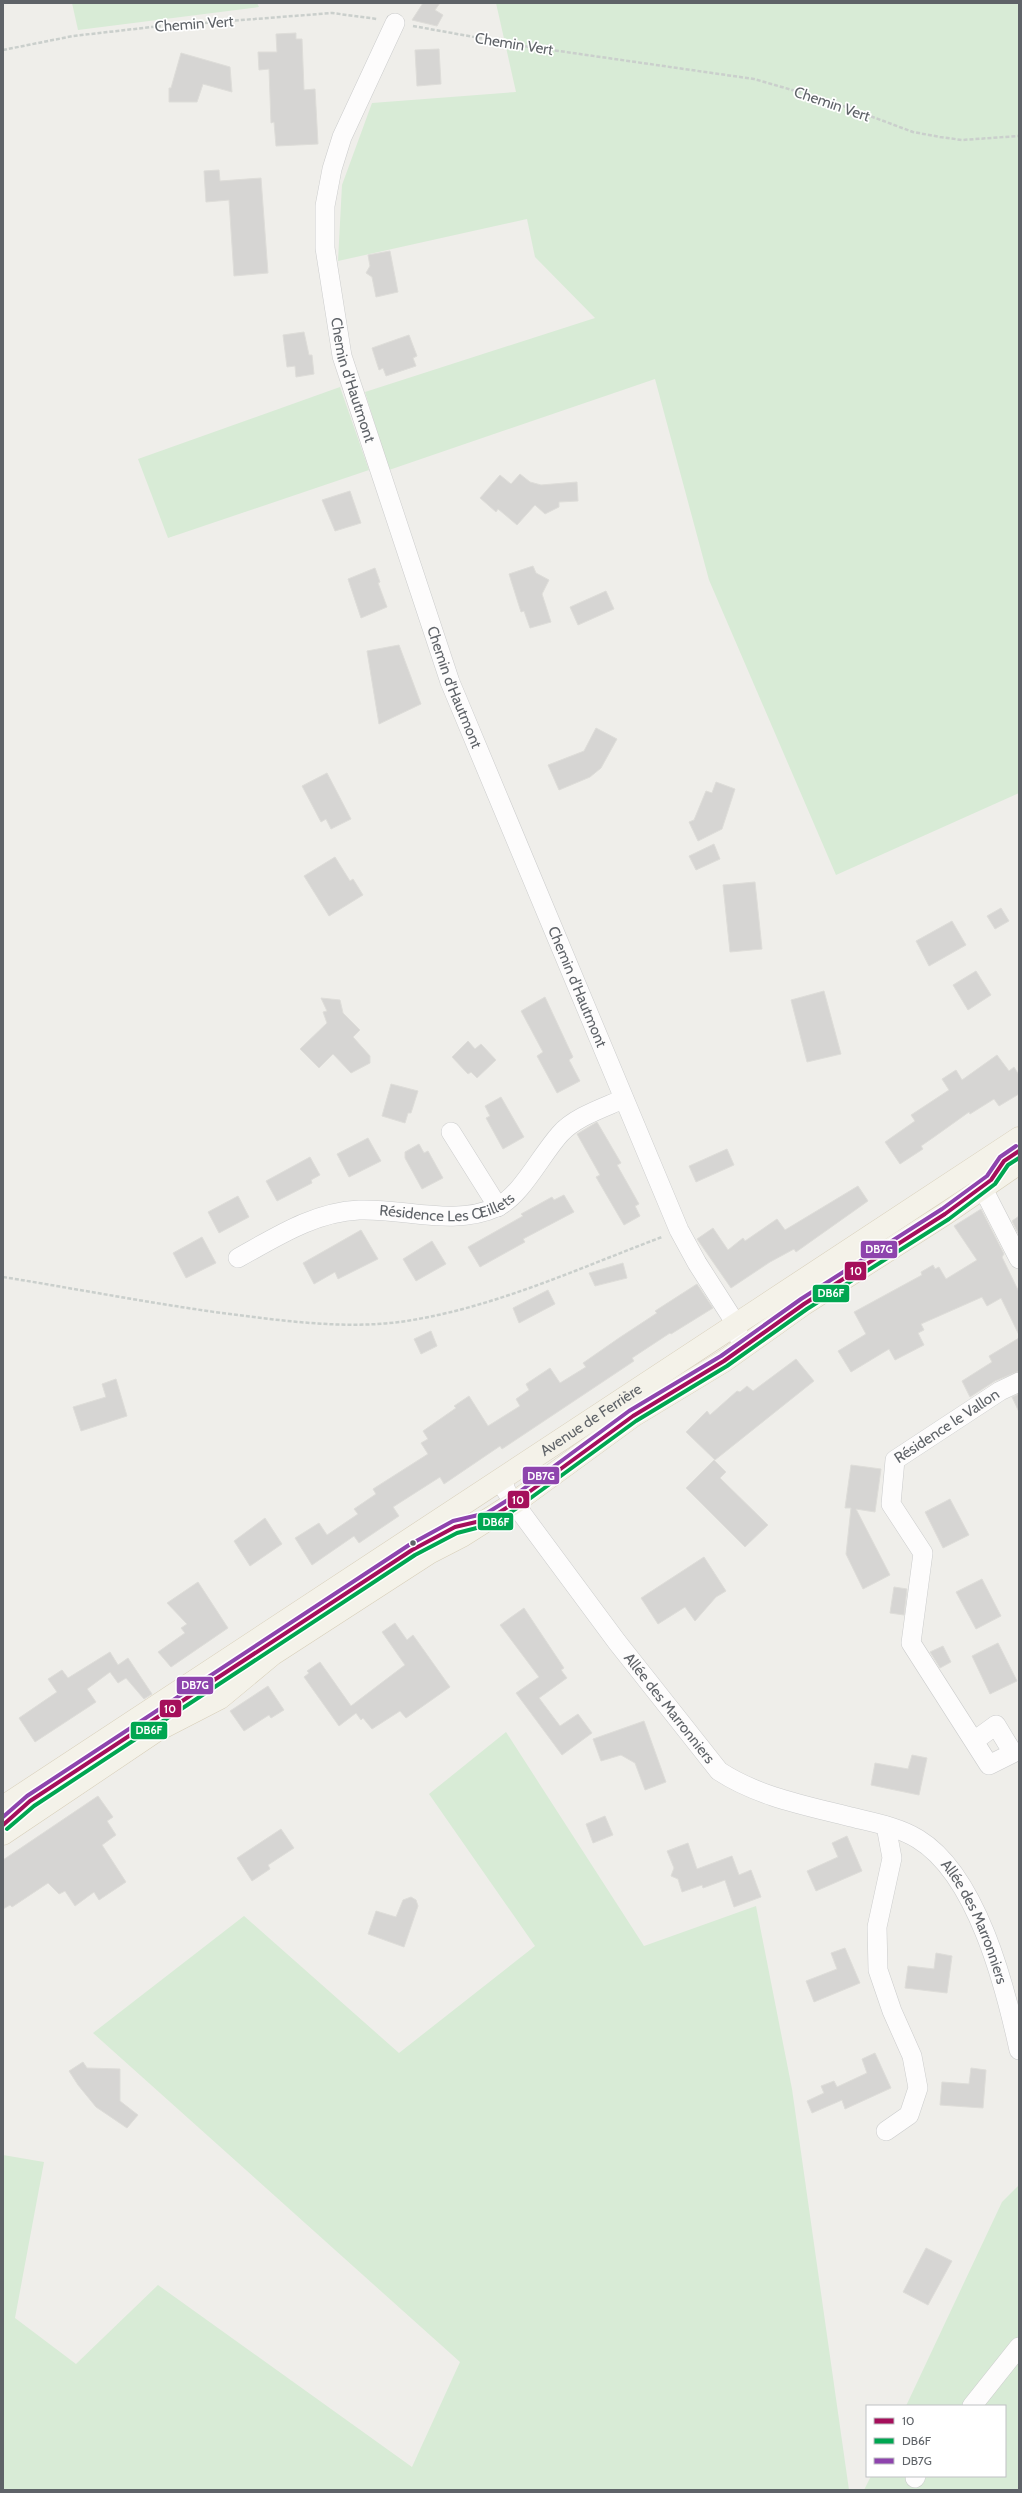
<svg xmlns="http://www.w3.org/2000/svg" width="1022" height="2493" font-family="Cabin,sans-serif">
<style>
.green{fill:#d8ebd6}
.building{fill:#d6d5d3;stroke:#deddd9}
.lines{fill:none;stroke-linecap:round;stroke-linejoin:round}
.lane-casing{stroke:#cbcccc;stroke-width:11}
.street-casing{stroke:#cbcccc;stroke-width:20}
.primary-casing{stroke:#d7ceb8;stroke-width:23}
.path{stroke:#cacfcc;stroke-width:2.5;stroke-dasharray:4 2;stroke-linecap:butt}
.lane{stroke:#fdfcfc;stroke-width:10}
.street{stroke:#fdfcfc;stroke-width:19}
.primary{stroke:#f4f2e9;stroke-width:22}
.bus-1-casing{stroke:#fff;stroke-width:7}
.bus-2-casing{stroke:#fff;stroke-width:7}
.bus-3-casing{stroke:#fff;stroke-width:7}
.bus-1{stroke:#a50f5b;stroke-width:4}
.bus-2{stroke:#00a651;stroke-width:4}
.bus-3{stroke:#8e44ad;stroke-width:4}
.bus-dot{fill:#5f6368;stroke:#fff;stroke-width:1.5}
.labels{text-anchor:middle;stroke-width:3.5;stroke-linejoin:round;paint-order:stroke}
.street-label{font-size:15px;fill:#5f6368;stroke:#fff}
.line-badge{stroke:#fff;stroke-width:1.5}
.badge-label{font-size:11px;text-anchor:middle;font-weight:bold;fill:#fff}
</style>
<rect width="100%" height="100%" fill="#efeeea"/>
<g class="green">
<path d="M72,3h185l2,4 -181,23z"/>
<path d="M496,3h523v790l-183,82 -127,-295 -54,-201 -266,91 -24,-78 230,-74 -60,-61 -8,-38 -189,42 4,-76 30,-82 144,-11z"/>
<path d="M340,387l29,83 -201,68 -30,-79z"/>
<path d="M506,1732l138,214 112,-40 36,183 57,401h-846v-335l41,7 -29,156 61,46 82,-79 254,182 48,-105 -367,-329 151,-117 155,137 136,-107 -106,-152z"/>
<path d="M1019,2185v305h-155l7,-14h134v-70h-99l96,-204z"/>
</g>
<g class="building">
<path d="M423,3h17l-5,7 8,5 -6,11 -25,-6z"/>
<path d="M296,33v6h6l2,51 11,-1 3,55 -42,2 -2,-24 -3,1 -2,-54 -10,1 -1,-18h19l-1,-18z"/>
<path d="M439,49l2,35 -24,2 -2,-36z"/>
<path d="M181,53l49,14 2,25 -29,-8 -6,18h-28v-14h2z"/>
<path d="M219,170l1,11 41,-3 7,95 -34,3 -5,-76 -23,2 -2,-31z"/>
<path d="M390,251l8,41 -22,5 -4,-20 -6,-4 4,-7 -2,-11z"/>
<path d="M304,332l5,23h3l2,19 -18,3 -1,-11 -8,1 -4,-32z"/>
<path d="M409,335l8,21 -4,2 3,8 -30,10 -3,-8 -4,2 -7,-22z"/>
<path d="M520,474l10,8 11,3 36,-3 1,19 -19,1v5l-14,7 -10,-9 -18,20 -19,-16 -2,3 -16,-14 20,-23 11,9z"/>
<path d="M350,491l11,32 -26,8 -13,-31z"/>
<path d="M533,566l3,7 13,7 -7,14 9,28 -21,6 -6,-17 -3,1 -12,-38z"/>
<path d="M375,568l5,14 -2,1 9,24 -26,11 -13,-39z"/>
<path d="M606,591l8,18 -36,16 -8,-18z"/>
<path d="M399,645l22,59 -42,20 -12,-73z"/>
<path d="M596,728l21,11 -16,29 -11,9 -31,13 -11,-25 36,-14z"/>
<path d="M327,773l24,46 -20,10 -5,-10 -5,3 -19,-36z"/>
<path d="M716,782l19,7 -13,40 -24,12 -9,-19 5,-2 12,-29 6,2z"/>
<path d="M714,844l6,15 -24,11 -7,-14z"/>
<path d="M335,857l15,24 3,-2 10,16 -34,21 -25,-40z"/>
<path d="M755,882l7,67 -32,3 -7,-67z"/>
<path d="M1001,908l8,13 -14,8 -8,-13z"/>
<path d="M952,921l14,24 -37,21 -13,-25z"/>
<path d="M976,971l15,24 -23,15 -15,-25z"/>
<path d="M824,991l17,63 -34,8 -16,-62z"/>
<path d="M545,997l28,60 -4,3 11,21 -23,12 -20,-37 6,-4 -22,-41z"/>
<path d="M321,998l19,2 3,13 17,17 -7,7 17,19v7l-19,10 -18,-19 -14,14 -19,-19 27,-26 -4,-11 4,-1z"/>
<path d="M468,1041l7,8 6,-5 15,16 -19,18 -6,-6 -3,2 -16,-17z"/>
<path d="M997,1055l12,16 5,-4 5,8v19l-20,12 -5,-7 -24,15 -1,-2 -35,25 -13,9 2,3 -23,15 -15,-22 30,-21 -4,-6 38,-25 -7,-11 14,-9 6,10z"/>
<path d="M391,1084l27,7 -7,22h-3l-3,10 -23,-7z"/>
<path d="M501,1097l23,40 -21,12 -17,-31 4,-2 -5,-10z"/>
<path d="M597,1122l24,41 -4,2 22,39 -4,2 5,10 -16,9 -28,-48 4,-2 -23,-41z"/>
<path d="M368,1138l13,23 -32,16 -12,-23z"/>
<path d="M419,1144l5,9 4,-2 15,27 -21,11 -17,-31v-6z"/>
<path d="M727,1149l7,16 -38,17 -7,-16z"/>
<path d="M310,1157l10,18 -9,5 1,3 -35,18 -11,-20z"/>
<path d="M858,1186l10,15 -72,51 -2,-3 -24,13 -39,26 -34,-49 16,-11 15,22 15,-12 2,3 32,-22 8,11z"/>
<path d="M564,1195l10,17 -51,27 2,3 -45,25 -12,-20 55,-31 -2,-2 31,-17 2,3z"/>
<path d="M238,1196l11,21 -30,16 -11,-21z"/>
<path d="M981,1209l23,45 -2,3 17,35v43l-18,-37 -14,8 -5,-9 -61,27 3,6 -6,3 6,12 -29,15 -6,-11 -38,23 -13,-21 28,-17 -12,-22 68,-37 -1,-3 12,-7 2,4 4,-2 7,12 31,-19 -23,-34z"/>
<path d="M1019,1216v19l-7,-14z"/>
<path d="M361,1230l17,29 -40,20 -3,-7 -21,12 -11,-21z"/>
<path d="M202,1237l14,26 -30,15 -13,-25z"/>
<path d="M432,1241l14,23 -30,17 -13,-22z"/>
<path d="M623,1263l4,15 -32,8 -6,-13z"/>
<path d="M697,1284l16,24 -42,26 -1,-1 -38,25 2,3 -132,88 -2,-3 -56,38 -4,-7 -47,30 6,9 -40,27 -5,-7 -42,29 -17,-27 24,-15 8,12 31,-21 -4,-5 22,-15 -3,-5 55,-35 -7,-11 7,-4 -5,-8 33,-23 -2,-2 15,-10 19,30 32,-20 -4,-7 13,-9 -3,-6 24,-16 10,15 26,-16 -3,-4 36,-25 38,-25 -2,-2z"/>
<path d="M548,1290l7,14 -36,19 -6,-15z"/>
<path d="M431,1331l6,15 -16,8 -7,-15z"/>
<path d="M1019,1338v33l-24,10 -25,16 -8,-16 30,-19 -3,-6z"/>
<path d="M796,1359l18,22 -99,79 -29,-28 21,-21 3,4 27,-24 3,1 7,-6 6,5z"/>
<path d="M116,1379l11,37 -46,15 -8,-24 33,-10 -4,-13z"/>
<path d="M1019,1394v18l-7,-15z"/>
<path d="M714,1460l12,12 -6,6 48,47 -23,22 -59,-59z"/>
<path d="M851,1465l30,4 -6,43 -19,-3 34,66 -27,14 -17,-35 5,-46h-6z"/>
<path d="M950,1499l19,36 -26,13 -18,-36z"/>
<path d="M265,1518l17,26 -32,22 -16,-25z"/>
<path d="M704,1557l22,34 -10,6 -21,24 -10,-14 -27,17 -17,-26z"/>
<path d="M982,1579l19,37 -25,13 -20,-37z"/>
<path d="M198,1582l30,46 -57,39 -13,-15 27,-19 -4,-5 6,-4 -20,-21z"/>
<path d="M894,1587l13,2 -3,26 -14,-2z"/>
<path d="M524,1608l40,60 -3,2 6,8 -28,20 21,28 18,-12 14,19 -30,22 -46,-62 23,-16 -39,-52z"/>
<path d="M395,1623l12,17 6,-5 37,52 -44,31 -6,-7 -28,18 -9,-11 -2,2 -5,-7 -17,13 -35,-49 5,-4 -2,-2 13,-9 31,44 54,-41 -23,-33z"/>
<path d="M998,1643l19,38 -27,13 -18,-38z"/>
<path d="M943,1646l8,16 -11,6 -10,-16z"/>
<path d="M110,1652l8,13 10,-7 24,36 -8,5 -18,-21 -8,5 -8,-11 -23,17 9,13 -61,40 -16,-24 38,-26 -9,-13 14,-9 6,8z"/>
<path d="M268,1686l16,24 -13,8 -2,-3 -25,16 -14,-20z"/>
<path d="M644,1721l22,61 -21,8 -10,-27 -14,-8 -20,6 -8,-22z"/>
<path d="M912,1755l15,3 -8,37 -48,-10 4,-22 33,6z"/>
<path d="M98,1796l15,21 -6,4 9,14 -14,10 24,37 -27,18 -5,-8 -19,14 -10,-15 -6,3 -11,-11 -36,24 -2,-2 -7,4v-49z"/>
<path d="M605,1816l8,19 -20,8 -7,-19z"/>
<path d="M281,1829l13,19 -26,17 2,4 -18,12 -15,-23z"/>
<path d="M847,1836l15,35 -46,20 -9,-20 31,-14 -6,-14z"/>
<path d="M688,1843l9,26 35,-13 7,19 12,-5 10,27 -27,10 -9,-27 -22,8 -1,-3 -20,7 -4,-13 -7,-3 3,-8 -7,-17z"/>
<path d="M411,1897l5,3 2,6 -14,41 -36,-13 8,-23 20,6 7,-17z"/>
<path d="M845,1948l15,35 -46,19 -8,-21 31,-12 -6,-16z"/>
<path d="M936,1953l16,3 -5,37 -42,-5 3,-22 26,3z"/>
<path d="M875,2053l16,35 -46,21 -3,-9 -30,13 -5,-12 17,-8 -3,-7 13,-5 3,6 30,-14 -5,-14z"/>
<path d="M83,2062l4,6 33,1v32l18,14 -11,13 -31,-21 -18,-22 -9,-14z"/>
<path d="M971,2068l15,2 -3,38 -43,-3 2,-23 27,2z"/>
<path d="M926,2248l26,13 -24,44 -25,-13z"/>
</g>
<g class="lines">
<defs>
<g id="lane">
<path d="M421,1544l34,-17 14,-3"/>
<path d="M216,1680l42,-28"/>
</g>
<g id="street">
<path id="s1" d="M395,23l-53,114 -10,32 -7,37v42l17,108 108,326 229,548 18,33 39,61 3,14"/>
<path d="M451,1132l47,75"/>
<path d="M976,1175l43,84"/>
<path id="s2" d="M238,1258c38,-21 76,-46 121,-48 45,-2 95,17 138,-3 24,-11 44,-52 63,-73 15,-17 43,-26 63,-35"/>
<path id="s3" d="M504,1478l1,11 9,14 103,139 102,129c38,25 84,34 128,45 23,6 50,10 71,23 59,36 87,147 101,211"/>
<path id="s4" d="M974,1741l22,-16 17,28 -24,12 -78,-122 12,-90 -32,-49 4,-44 105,-69 19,-9"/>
<path d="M886,2131l23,-16 9,-27 -6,-32 -20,-45 -14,-41 -1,-43 15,-69 -6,-32"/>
<path d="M972,2406l47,-59"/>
<path d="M915,2478l1,-2"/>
</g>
<g id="primary">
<path id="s5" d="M3,1807l1016,-669"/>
<path d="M3,1834l153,-103 64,-33 53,-44 156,-101 33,-17 52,-33 119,-87 91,-55 80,-57 141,-90 74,-51"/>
</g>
</defs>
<use href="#lane" class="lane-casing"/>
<use href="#street" class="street-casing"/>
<use href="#primary" class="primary-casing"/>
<g class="path">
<path d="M413,26l111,20 230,33 73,21 86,32 27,5 22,3 57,-4"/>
<path d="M3,50l70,-14 79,-9 180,-14 45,6"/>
<path d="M3,1277c81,13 161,29 242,39 57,7 116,14 173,3 84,-15 164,-52 244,-82"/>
</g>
<use href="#lane" class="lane"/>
<use href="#street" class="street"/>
<use href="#primary" class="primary"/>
<defs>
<path id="bus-1" d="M3,1825l27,-24 382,-251 43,-23 34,-8 25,-16 119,-87 91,-55 80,-57 141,-90 46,-34 13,-19 15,-10"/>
<path id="bus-2" d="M7,1829l27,-23 381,-251 42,-22 35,-9 25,-16 119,-87 91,-55 80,-57 142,-90 46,-35 13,-19 11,-7"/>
<path id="bus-3" d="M3,1817l24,-21 382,-251 44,-24 34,-8 24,-15 118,-87 92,-55 80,-57 141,-90 45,-33 13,-19 16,-11"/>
</defs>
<use href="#bus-1" class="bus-1-casing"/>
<use href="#bus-2" class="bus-2-casing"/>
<use href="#bus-3" class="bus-3-casing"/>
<use href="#bus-1" class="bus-1"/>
<use href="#bus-2" class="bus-2"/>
<use href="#bus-3" class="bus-3"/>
</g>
<circle class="bus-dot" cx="413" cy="1543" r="3.5"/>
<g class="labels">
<g class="street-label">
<text transform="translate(194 24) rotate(-4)" y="5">Chemin Vert</text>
<text transform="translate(514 44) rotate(9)" y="5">Chemin Vert</text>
<text transform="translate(832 104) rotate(19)" y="5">Chemin Vert</text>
<text dy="5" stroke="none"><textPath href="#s1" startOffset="374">Chemin d'Hautmont</textPath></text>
<text dy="5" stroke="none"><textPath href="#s1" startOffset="698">Chemin d'Hautmont</textPath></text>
<text dy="5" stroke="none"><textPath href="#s1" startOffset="1022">Chemin d'Hautmont</textPath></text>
<text dy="5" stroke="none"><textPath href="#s2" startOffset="221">Résidence Les Œillets</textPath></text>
<text dy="5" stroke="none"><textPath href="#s5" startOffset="704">Avenue de Ferrière</textPath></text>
<text dy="5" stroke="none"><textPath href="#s4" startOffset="487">Résidence le Vallon</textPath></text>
<text dy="5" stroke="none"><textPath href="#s3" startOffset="285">Allée des Marronniers</textPath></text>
<text dy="5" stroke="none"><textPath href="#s3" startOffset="679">Allée des Marronniers</textPath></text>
</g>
</g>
<g class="line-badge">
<rect x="860" y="1240" width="38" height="19" rx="4" fill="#8e44ad"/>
<rect x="844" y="1261" width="23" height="20" rx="4" fill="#a50f5b"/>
<rect x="812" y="1284" width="38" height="19" rx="4" fill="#00a651"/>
<rect x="522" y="1466" width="38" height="19" rx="4" fill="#8e44ad"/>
<rect x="507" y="1490" width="23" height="19" rx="4" fill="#a50f5b"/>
<rect x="477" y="1512" width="37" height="19" rx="4" fill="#00a651"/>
<rect x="176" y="1676" width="38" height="19" rx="4" fill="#8e44ad"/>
<rect x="159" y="1699" width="23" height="19" rx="4" fill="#a50f5b"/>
<rect x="130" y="1721" width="38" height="19" rx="4" fill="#00a651"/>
</g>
<g class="badge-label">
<text x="879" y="1253">DB7G</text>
<text x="856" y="1275">10</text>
<text x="831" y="1297">DB6F</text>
<text x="541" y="1480">DB7G</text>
<text x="518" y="1504">10</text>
<text x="496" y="1526">DB6F</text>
<text x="195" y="1689">DB7G</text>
<text x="170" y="1713">10</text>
<text x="149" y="1734">DB6F</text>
</g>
<rect width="1022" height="2493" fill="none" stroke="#5f6368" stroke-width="8"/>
<rect x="866" y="2405" width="140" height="72" fill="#ffffff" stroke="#bfc1c3"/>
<rect x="874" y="2418" width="20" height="6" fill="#a50f5b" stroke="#bfc1c3"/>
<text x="902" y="2425" font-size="12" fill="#5f6368">10</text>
<rect x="874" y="2438" width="20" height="6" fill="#00a651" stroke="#bfc1c3"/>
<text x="902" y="2445" font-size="12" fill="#5f6368">DB6F</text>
<rect x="874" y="2458" width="20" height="6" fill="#8e44ad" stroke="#bfc1c3"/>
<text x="902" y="2465" font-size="12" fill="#5f6368">DB7G</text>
</svg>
